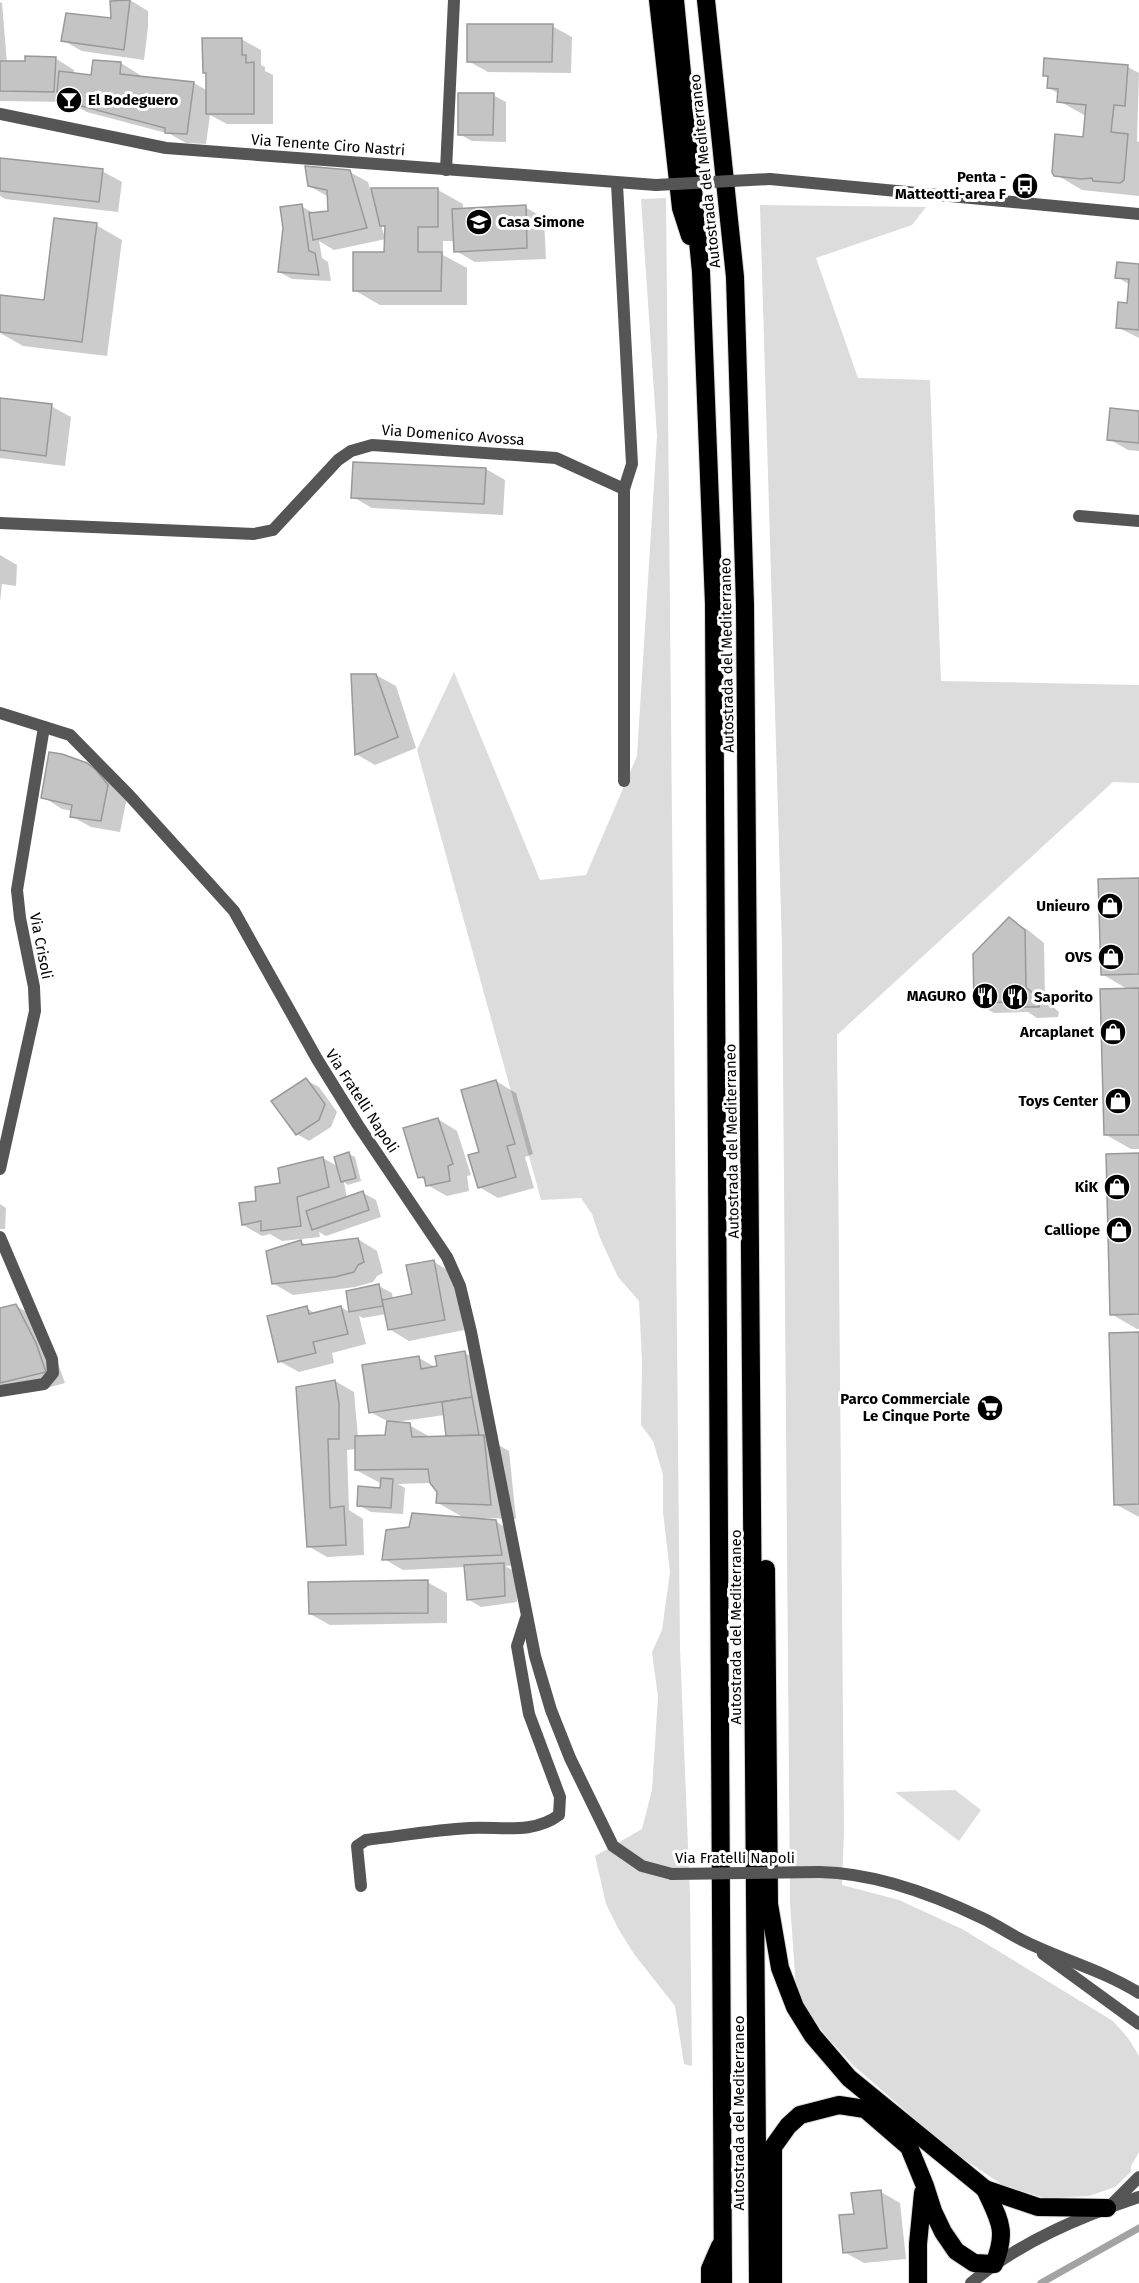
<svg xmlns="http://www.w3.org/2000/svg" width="1139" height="2283" font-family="'Fira Sans',sans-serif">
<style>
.green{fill:#dcdcdc}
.shadow{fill:#0003;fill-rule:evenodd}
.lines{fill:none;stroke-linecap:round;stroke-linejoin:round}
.stream{stroke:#a3a3a3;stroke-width:7}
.building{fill:#c4c4c4;stroke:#999;stroke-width:1.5}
.motorway-casing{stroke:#dbdbdb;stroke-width:20}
.minor{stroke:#555;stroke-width:12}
.tertiary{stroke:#555;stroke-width:12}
.motorway{stroke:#000;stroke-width:18}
.minor-bridge{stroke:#555;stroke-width:12}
.tertiary-bridge{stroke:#555;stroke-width:12}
.labels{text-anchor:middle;stroke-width:6;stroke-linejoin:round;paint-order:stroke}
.poi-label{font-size:15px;font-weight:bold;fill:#000;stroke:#fff;text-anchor:end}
.street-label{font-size:15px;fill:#000;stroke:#fff}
</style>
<rect width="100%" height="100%" fill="#fff"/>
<g class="green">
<path d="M666,198l14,1450 10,247 2,171 -8,-2 -9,-58 -41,-52 -15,-24 -13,-26 -11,-48 47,-27 10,-39 6,-93 -6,-45 10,-22 8,-58 -7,-60v-37l-10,-34 -12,-16 1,-64 -3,-60 -21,-24 -18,-39 -8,-24 -11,-16 -40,2 -124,-450 37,-78 86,208 46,-5 51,-119 20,-320 -16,-237z"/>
<path d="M760,205l166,2 -14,18 -96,33 42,120 72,2 11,301 198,4v98l-26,-1 -276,253 7,795 -2,55 57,15 63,29 151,92 15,17 11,18v96l-8,14v6l-16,15 -26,9 -44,2 -41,-12 -55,-37 -96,-84 -26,-28 -19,-25 -12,-24 -6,-85 -8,-957z"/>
<path d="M955,1790l26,20 -22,31 -64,-49z"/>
</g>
<g class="shadow">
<path d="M130,0l18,11v16l-4,33 -62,-9 -20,-11 51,-21 -1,-17z"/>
<path d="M0,2l2,1 5,60 20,-1 28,-4 19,12v5l18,2 29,-14 19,12v3l54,5 14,8 -1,-17 -3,-2 37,-33 20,11v15l4,2v4l8,4v49h-46l-17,-9 -4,29 -20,-1 -16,-9 -83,-22 -19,-10 -68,-1z"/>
<path d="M552,26l20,11 -1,36 -83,-1 -20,-11z"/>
<path d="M1046,59l82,8 11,6 -2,68 2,1v54l-57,-6 -27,-16 29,-36 2,-22 -27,-15v-7l-11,-7 1,-9 -5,-3z"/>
<path d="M493,95l13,7v40l-34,-1 -13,-7z"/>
<path d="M0,159l102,12 20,11 -4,30 -113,-13 -5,-3z"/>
<path d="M348,171l20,11 2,7 68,1 25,14v6l62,-3 19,11 2,41 -71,3 -19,-11 -1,-10h-12v14l24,13v37h-87l-26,-15 32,-36v-15l-52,11 -15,-9 3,17 6,4 3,19 -39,-2 -13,-7 22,-66 13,7 16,-1 -1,-15 -20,-11zM381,225l5,2 -1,11z"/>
<path d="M96,225l26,15 -15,116 -84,-10 -23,-13v-24l46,-7z"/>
<path d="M1139,266v72l-22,-11 11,-22 2,-20 -13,-8z"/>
<path d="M0,400l51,6 20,11 -6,49 -65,-8z"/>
<path d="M1139,412v39l-11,-1 -19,-11z"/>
<path d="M486,469l19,11 -2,35 -131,-7 -19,-11z"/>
<path d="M0,555l17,10 -1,21 -14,-2 -2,18z"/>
<path d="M376,675l20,11 20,62 -41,17 -19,-11z"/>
<path d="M87,765l20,11 20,21 -7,35 -29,-5 -20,-11 2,-5 -11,-2 -19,-12z"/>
<path d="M1139,879v270h-8l-25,-14 23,-145 -27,-16z"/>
<path d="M1009,919l19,11 16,13 1,56 14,13 -1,5 -21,1 -9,-6 -34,1 -19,-11z"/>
<path d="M306,1080l13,7 18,25 -6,15 -22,14 -12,-7z"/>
<path d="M496,1081l20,12 17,61 -8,3 9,31 -36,10 -19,-11 2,-34z"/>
<path d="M438,1119l19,12 14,44 -4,1 2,15 -22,5 -20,-11v-4l-7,-4z"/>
<path d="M349,1154l6,3 6,24 -13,4 -4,-3 3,16 16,-5 13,7 5,17 -55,19 -7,-4 1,5 -38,4 -12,-7 -8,2 -19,-11 14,-23 25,-18 41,-26 16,9z"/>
<path d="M1139,1155v174h-2l-26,-15z"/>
<path d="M0,1204l6,4 -1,21h-5z"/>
<path d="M358,1239l19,12 6,22 -6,3 -4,6 -18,5 -62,8 -19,-11 27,-42 7,4z"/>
<path d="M434,1262l19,11 11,57 -55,11 -20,-12 -3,-15 -23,4 -4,-2 7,28 -34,9 2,10 -35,9 -20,-11 28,-53 9,6 25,-7 10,6 -4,-21 32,-6 13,7 1,6 21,-3z"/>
<path d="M16,1306l20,11 19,38 10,28 -29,8 -36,5v-87z"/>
<path d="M1139,1334v183l-24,-13z"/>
<path d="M465,1353l19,11 7,44 -1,32 19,11 7,68 -32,-1v2l11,1 20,12 6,32 -16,1 11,6 1,30 -36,5 -13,-8 -2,-32 -63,3 -19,-11 82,-40 -28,-16 1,-11 -7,-9 -34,1 7,4 -2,26 -32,-2 -13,-7 24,-16v-5l-26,-14v-21l-9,1 2,60 14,9 1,36 -37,2 -19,-11 27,-165 19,11 4,45h28l3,-15 -19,-10 49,-54 18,10zM445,1415l2,20 4,2 -19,1 -23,-13 -14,-3z"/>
<path d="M427,1582l20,11v30l-117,2 -20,-11z"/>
<path d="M881,2192l19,11 6,56 -42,4 -20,-11 11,-37z"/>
</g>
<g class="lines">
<path class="stream" d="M1041,2283l98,-55"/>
</g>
<g class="building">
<path d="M130,0l-6,50 -63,-9 5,-28 45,5 -1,-17z"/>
<path d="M467,24h86l-1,38h-85z"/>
<path d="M202,38h40v17h4v8l8,-1v52h-48v-41h-3z"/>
<path d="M25,56l31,1 -2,35 -54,-1v-30h25z"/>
<path d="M1044,58l84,7 -3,41 -11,-1 -3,27 17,2 -4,46 -4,3 -27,-2 -1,-3 -11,1 -27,-3 -2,-4 3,-38 28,3 3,-32 -29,-3 1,-13 -11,-1 1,-12h-5z"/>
<path d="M93,60l28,2 -1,12 74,8 -7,52 -22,-1v-5l-99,-26 1,-7 -10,-3 2,-21 32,4z"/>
<path d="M458,93h36l-1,42h-35z"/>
<path d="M0,158l103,11 -4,33 -99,-11z"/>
<path d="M305,166l45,4 17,58 -54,12 -4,-27 19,-2 -1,-21 -19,-4z"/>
<path d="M371,188h67v39h-20v25h24l-1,39h-88v-39h31l1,-26h-5z"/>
<path d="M302,204l7,47 6,2 4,22 -41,-3 5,-44 -3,-21z"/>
<path d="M526,205l1,43 -73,4 -2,-43z"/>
<path d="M54,218l43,5 -15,119 -82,-10v-37l44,5z"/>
<path d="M1117,262l22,2v66l-23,-2 2,-26 9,1 2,-24 -14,-1z"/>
<path d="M0,398l52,6 -6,52 -46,-6z"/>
<path d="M1110,408l29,3v32l-32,-3z"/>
<path d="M353,462l133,6 -2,36 -133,-6z"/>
<path d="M351,674h25l22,63 -43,18z"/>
<path d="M49,752l13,2 25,9 9,7 12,15 -7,36 -31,-4 2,-12 -31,-7z"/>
<path d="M1139,878v96l-38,1 -3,-96z"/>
<path d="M1009,917l16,13 1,57 14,13 -1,7h-23l-3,-5 -39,1 -1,-49z"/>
<path d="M1139,988v147h-35l-4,-146z"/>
<path d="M306,1078l19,26 -6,16 -23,15 -25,-34z"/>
<path d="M496,1080l19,64 -8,2 9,31 -38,11 -10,-33 11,-3 -18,-62z"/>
<path d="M438,1118l15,46 -5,2 2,15 -24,5 -2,-9 -6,1 -15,-50z"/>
<path d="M349,1152l7,26 -15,4 -7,-25z"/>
<path d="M1139,1153v161l-29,1 -4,-161z"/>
<path d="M323,1157l6,30 -32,10 4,29 -40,5v-10l-19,4 -3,-22 17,-2 -1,-14 25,-4 -2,-15z"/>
<path d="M363,1191l6,19 -57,20 -6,-19z"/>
<path d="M358,1238l6,24 -6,3 -4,7 -19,5 -63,7 -6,-33 35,-11 1,5z"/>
<path d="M434,1260l11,60 -57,10 -6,-30 30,-6 -6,-29z"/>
<path d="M379,1284l4,22 -34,6 -3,-21z"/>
<path d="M16,1304l20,39 10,29 -46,11v-75z"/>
<path d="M307,1306l2,8 32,-8 7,28 -35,8 3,11 -38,9 -11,-46z"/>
<path d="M1139,1332v172l-25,1 -5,-172z"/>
<path d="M465,1351l7,46 -103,16 -7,-48 57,-9 2,13 16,-3 -2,-10z"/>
<path d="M335,1380l4,23v36h-11l2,69 14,-2 2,39 -39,2 -11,-160z"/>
<path d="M472,1397l7,38 -33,1 -4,-34z"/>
<path d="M387,1421l23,2 2,14 72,-2 7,70 -55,-2 1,-11 -7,-9 -2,-14 -73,1v-34l30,-1z"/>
<path d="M381,1478l12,1 -2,29 -34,-2 1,-20 22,2z"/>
<path d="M412,1513l84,7 6,35 -120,5 4,-30 23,-3z"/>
<path d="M504,1563l1,33 -38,4 -3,-35z"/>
<path d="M428,1580v33l-119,1 -1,-32z"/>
<path d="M881,2190l6,58 -44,5 -4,-38 15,-1 -3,-21z"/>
</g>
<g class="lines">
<defs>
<g id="motorway">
<path d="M658,0l23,208 9,28"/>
<path d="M675,0l26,272 13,332 9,1679"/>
<path d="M706,0l29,277 10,328 13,1678"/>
<path d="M766,1569l3,335 11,64 15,39 18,29 36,42 136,111 53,18 69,1"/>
<path d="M710,2283v-14l10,-23"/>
<path d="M773,2283v-136l15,-21 12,-11 39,-10 26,4 44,38 16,39 8,25 10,21 13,19 18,12 20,1c14,-34 5,-44 -9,-75"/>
<path d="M918,2283v-39l5,-51"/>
</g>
</defs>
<use href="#motorway" class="motorway-casing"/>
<g class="minor">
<path d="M446,170l8,-170"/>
<path d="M1079,516l60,5"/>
<path d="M0,523l254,11 19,-4 65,-70 13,-9 21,-6 184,13 68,31 8,-25 -15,-280"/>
<path d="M0,713l70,22 59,60 105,116 83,148 41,66 89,132 13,29 11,46 64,324 16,54 19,48 43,88 29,20 30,8"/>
<path d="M624,781v-292"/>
<path d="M0,1169l35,-158 -1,-24 -14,-69 -3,-28 27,-163"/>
<path d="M0,1237l52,122 1,14 -9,11 -44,7"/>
<path d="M820,1872c55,1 112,22 162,46 15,7 29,17 44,24 39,19 76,28 113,51"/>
<path d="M361,1886l-4,-40 9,-6c34,-4 68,-10 103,-12 31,-2 63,7 90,-13l1,-18 -31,-83 -12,-68 9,-28"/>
<path d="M1043,1954l96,70"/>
</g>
<g class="tertiary">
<path d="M0,114l166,34 490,37"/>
<path d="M770,179l369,35"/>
<path d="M1113,2203l26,-26"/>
<path d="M971,2283c48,-41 109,-66 168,-86"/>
</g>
<use href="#motorway" class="motorway"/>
<path class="minor-bridge" d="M672,1874l148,-2"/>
<path class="tertiary-bridge" d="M656,185l114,-6"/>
</g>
<defs>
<symbol id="bar-disc" viewBox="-11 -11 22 22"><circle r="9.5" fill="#000" stroke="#fff"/><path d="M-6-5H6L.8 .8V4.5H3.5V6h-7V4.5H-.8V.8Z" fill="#fff"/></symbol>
<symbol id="bus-disc" viewBox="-11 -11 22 22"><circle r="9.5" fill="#000" stroke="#fff"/><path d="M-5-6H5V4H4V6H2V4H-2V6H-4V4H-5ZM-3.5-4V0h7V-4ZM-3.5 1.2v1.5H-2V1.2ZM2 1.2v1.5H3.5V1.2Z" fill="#fff"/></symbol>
<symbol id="school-disc" viewBox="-11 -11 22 22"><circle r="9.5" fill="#000" stroke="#fff"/><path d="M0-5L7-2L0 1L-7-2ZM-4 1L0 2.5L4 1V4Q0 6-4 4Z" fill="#fff"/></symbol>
<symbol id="shop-disc" viewBox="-11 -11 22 22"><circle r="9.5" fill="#000" stroke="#fff"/><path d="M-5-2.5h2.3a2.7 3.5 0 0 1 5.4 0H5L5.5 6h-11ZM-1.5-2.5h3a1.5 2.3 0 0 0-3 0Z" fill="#fff"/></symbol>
<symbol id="restaurant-disc" viewBox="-11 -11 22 22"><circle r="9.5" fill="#000" stroke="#fff"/><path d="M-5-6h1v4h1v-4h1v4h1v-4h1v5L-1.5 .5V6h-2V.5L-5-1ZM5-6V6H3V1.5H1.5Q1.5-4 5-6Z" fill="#fff"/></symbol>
<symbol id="supermarket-disc" viewBox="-11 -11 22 22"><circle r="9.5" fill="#000" stroke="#fff"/><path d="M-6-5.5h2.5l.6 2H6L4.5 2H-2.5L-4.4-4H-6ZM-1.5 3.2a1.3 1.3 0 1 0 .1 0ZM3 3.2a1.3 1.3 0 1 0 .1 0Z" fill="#fff"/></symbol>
</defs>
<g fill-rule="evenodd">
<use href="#bar-disc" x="54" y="85" width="30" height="30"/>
<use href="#bus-disc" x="1010" y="171" width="30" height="30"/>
<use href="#school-disc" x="464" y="207" width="30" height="30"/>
<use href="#shop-disc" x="1095" y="891" width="30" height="30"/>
<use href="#shop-disc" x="1096" y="942" width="30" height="30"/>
<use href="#restaurant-disc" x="970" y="981" width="30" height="30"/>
<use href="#restaurant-disc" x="1000" y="982" width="30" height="30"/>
<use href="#shop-disc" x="1098" y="1017" width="30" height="30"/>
<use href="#shop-disc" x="1103" y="1086" width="30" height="30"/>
<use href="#shop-disc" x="1102" y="1172" width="30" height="30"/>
<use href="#shop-disc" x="1104" y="1215" width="30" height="30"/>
<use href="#supermarket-disc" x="975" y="1393" width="30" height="30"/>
</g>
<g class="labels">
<g class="poi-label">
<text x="88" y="105" text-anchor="start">El Bodeguero</text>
<text x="1006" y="182">Penta -<tspan x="1006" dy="17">Matteotti-area F</tspan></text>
<text x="498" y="227" text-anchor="start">Casa Simone</text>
<text x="1090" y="911">Unieuro</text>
<text x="1092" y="962">OVS</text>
<text x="966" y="1001">MAGURO</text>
<text x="1034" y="1002" text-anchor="start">Saporito</text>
<text x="1094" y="1037">Arcaplanet</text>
<text x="1098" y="1106">Toys Center</text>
<text x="1098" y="1192">KiK</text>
<text x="1100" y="1235">Calliope</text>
<text x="970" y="1404">Parco Commerciale<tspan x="970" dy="17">Le Cinque Porte</tspan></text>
</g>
<g class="street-label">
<text transform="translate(328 145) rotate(4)" y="5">Via Tenente Ciro Nastri</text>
<text transform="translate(705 171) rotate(-96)" y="5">Autostrada del Mediterraneo</text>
<text transform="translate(453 435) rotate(4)" y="5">Via Domenico Avossa</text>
<text transform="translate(727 655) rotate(-91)" y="5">Autostrada del Mediterraneo</text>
<text transform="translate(41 946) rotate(79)" y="5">Via Crisoli</text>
<text transform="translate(362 1101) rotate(57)" y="5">Via Fratelli Napoli</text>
<text transform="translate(732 1141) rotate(-91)" y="5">Autostrada del Mediterraneo</text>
<text transform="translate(736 1627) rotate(-90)" y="5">Autostrada del Mediterraneo</text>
<text x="735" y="1863">Via Fratelli Napoli</text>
<text transform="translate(739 2113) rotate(-90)" y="5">Autostrada del Mediterraneo</text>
</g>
</g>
</svg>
